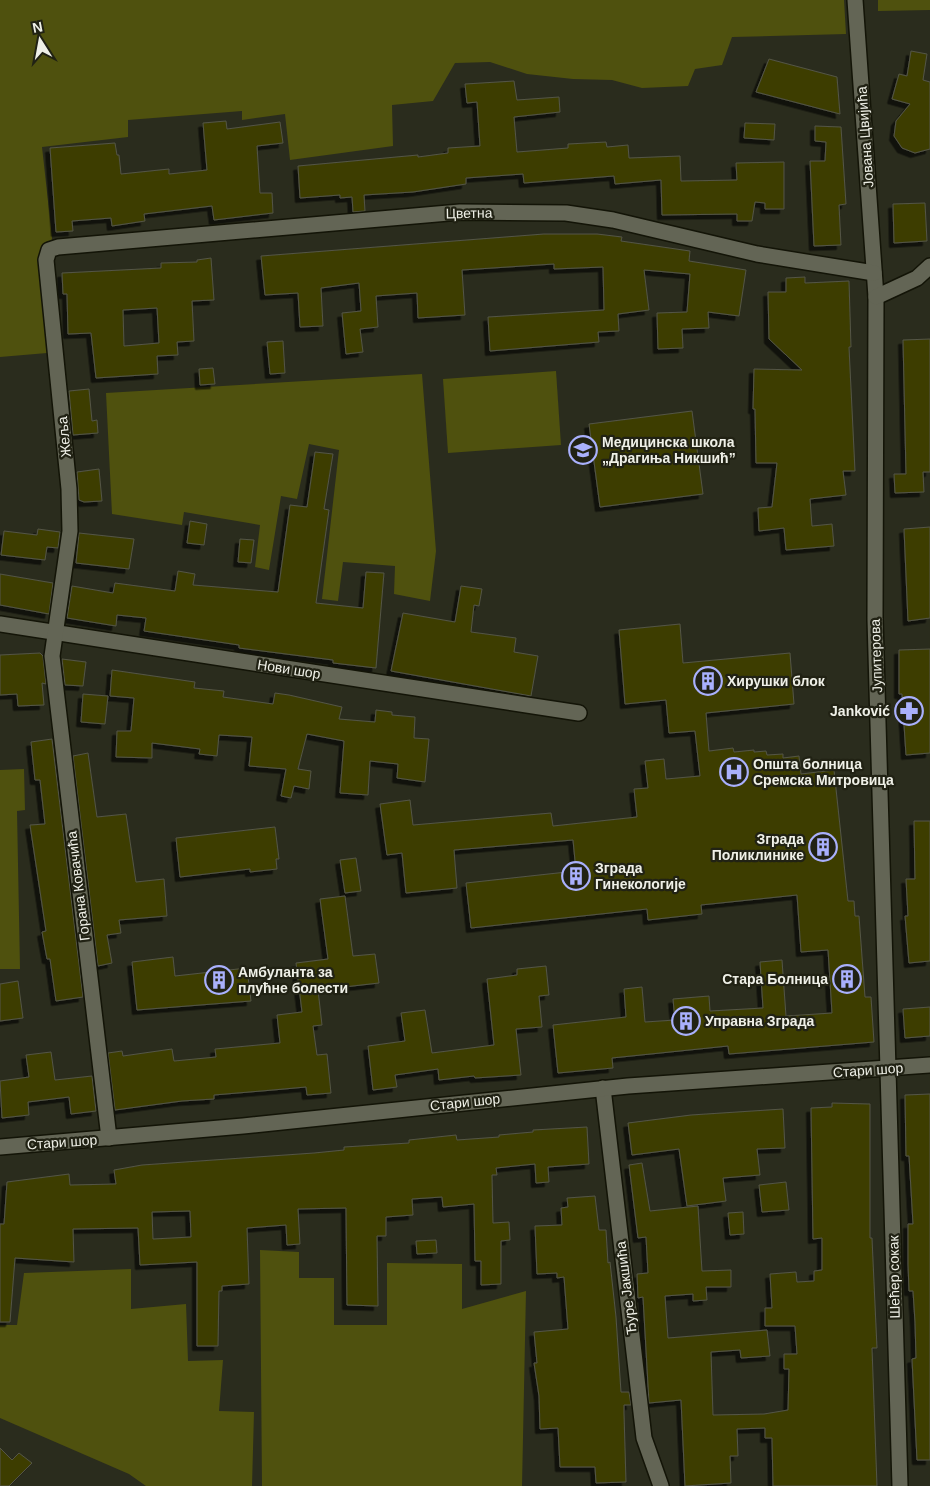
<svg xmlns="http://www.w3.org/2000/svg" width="930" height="1486" font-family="Arial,sans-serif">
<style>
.green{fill:#4f510e}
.building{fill:#3c3e06;stroke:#545546;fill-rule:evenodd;filter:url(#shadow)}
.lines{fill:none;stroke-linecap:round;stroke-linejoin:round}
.minor-casing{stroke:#131407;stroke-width:18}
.secondary-casing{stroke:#131407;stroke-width:18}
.minor{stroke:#636555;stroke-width:15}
.secondary{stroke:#636555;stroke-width:15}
.labels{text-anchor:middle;stroke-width:4.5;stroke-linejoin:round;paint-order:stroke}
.street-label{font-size:14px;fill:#eff0e7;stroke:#212214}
.poi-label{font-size:14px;font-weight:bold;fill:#eff0e7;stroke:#212214;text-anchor:start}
</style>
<defs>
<filter id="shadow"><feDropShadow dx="-4.5" dy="4.5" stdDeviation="0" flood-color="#0009"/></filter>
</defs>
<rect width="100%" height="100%" fill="#2a2c1d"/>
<g class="green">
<path d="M0,0h844l2,34 -114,3 -10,28 -27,4 -7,17 -46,2 -30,-8 -39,-1 -46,-5 -37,-12 -35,1 -22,38 -41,4 1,41 -103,14 -5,-46 -43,6v-9l-114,9v17l-86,10 10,90 -5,116 -47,4z"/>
<path d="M878,0h52v10l-52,1z"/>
<path d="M556,371l5,74 -113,8 -5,-74z"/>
<path d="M422,374l14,177 -6,50 -36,-7 1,-28 -52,-4 -5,39 -16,-2 17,-149 -30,-6 -12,55 -16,-3 -12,74 -14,-3 5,-42 -76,-13 -2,13 -70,-11 -6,-121z"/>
<path d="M24,769l1,41 -8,1 3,158h-20v-199z"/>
<path d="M260,1250l39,2v26h35v47h53v-62l75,1v45l64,-18 -4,195h-260z"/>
<path d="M131,1269v40l55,-5 2,57 35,-1 -4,51 35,1 -2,74h-106l-17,-12 -129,-56v-93h17l7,-52z"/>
</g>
<g class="building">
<path d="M911,51l16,3 -4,26 7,2v67l-15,4 -13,-5 -8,-12 2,-15 14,-17 -18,-5 7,-25 8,2z"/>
<path d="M769,59l68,18 3,37 -84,-22z"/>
<path d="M514,81l3,19 42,-3 1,15 -46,5 3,35 51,-4v-4l38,-2 1,5 21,-2 1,13 51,-2 1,25 56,-1 -1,-17 48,-1v47h-19v-6l-10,-1 -3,19h-15v-7l-75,1 -1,-35 -46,4 -1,-8 -90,7 -1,-9 -57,4v6l-53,8 -49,3 1,16 -12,1 -1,-15 -12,1v-3l-40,3 -2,-32 120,-11v2l30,-4v-5l32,-2 -3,-44 -10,1 -2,-19z"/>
<path d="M226,121l1,8 53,-7 3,21 -26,3 3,47h12l1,20 -59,7 -2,-14 -68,8 1,7 -33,5 -1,-8 -39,3 1,10 -17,1 -6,-84 65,-5 2,12h2l2,19 48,-5v5l38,-4 -4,-47z"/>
<path d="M745,123l30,1 -1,16 -30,-2z"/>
<path d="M815,126l26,1 5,77 -7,1 2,40 -27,1 -4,-85h15l1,-19 -11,-1z"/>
<path d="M925,203l2,38 -33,2 -1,-39z"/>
<path d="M544,234h53l25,3 -1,4 69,10 -1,10 57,9 -7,46 -31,-4 1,16 -27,1 1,19 -25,1 -1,-36 30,-1 3,-38 -46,-4 5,40 -31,4 1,17 -21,1 1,10 -109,9 -2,-34 116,-7 -1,-43 -49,2v-5l-92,6 3,45 -47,3 -1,-25 -41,3 2,31 -18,2 3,23 -17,2 -4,-41 19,-2 -2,-28 -38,5 2,38 -23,1 -2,-34 -33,2 -4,-39z"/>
<path d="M211,258l3,42 -22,1 2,40 -17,1 1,13 -21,1 1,18 -62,4 -5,-45 -23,1 -1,-40h-4l-1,-21 99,-5v-5l36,-1v-2zM157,308l2,35 -35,3 -1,-36z"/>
<path d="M805,277v6l44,-2 2,66h-2l6,124h-12l3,24 -36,4 2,27 20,-2 2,22 -48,4 -2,-22 -25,3 -1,-23 14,-1 5,-44h-21l-1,-54h-2l1,-40 48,1 -33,-31 -1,-47h18v-14z"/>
<path d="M930,339v133h-7l1,20 -29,1 -1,-19h12l-3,-134z"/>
<path d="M283,341l2,32 -15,1 -3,-32z"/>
<path d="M213,368l2,16 -15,1 -1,-16z"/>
<path d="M89,389l3,32 5,-1 1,13 -25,2 -4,-44z"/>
<path d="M692,411l11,83 -103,13 -11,-83z"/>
<path d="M315,452l18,2 -9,55 5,1 -13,93 47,5 3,-36 18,1 -8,95 -43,-5v-3l-94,-12v-3l-95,-14 2,-13 -29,-3 -1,11 -49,-8 5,-32 41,7 2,-10 60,8 3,-20 17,3 -2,11 85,7 12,-87 17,2z"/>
<path d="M99,469l3,32 -18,1 -5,-2 -2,-28z"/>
<path d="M190,521l17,3 -3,21 -17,-2z"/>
<path d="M930,527v91l-22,3 -4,-92z"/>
<path d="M38,529l22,3 -2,16 -11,-1 -2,13 -44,-5 3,-24 33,4z"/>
<path d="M79,533l55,6 -5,30 -53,-6z"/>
<path d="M240,539l14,1 -3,23 -13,-1z"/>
<path d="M0,574l53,9 -4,31 -49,-9z"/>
<path d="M461,586l21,3 -3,17 -5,-1 -3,27 45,6 -2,14 24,4 -7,40 -140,-25 12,-58 52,9z"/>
<path d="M680,624l3,39 107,-10 4,51 -88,9 3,38 24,-3 1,4 20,-2v2l12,-1 1,4 16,-1v4l16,-2 2,18 33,-4 14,131h6l1,15h4l6,81h6l3,45 -145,12 -1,-8 -116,12 1,10 -55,5 -5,-48 73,-8 -2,-28 18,-2 3,35 30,-2 -2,-21 36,-3 1,15 53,-3 -3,-46 22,-2 4,56 46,-3 -4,-63 -27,2 -4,-57 -96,10 1,9 -54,6 -1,-11 -176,19 -5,-45 110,-12 -3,-31 -119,10 3,38 -51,5 -4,-40 -15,2 -7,-51 30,-4 3,25 138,-12 2,13 84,-9 -3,-28 14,-1 -3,-27 19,-2 2,20 34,-3 -5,-45 -26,2 -3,-33 -41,4 -6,-74z"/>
<path d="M930,649v104l-24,2 -4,-61h-3v-44z"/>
<path d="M40,653l3,3 3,28 -4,-1 2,22 -26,1 -1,-12 -17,1v-40z"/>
<path d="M62,659l24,3 -3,24 -18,-1z"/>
<path d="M112,670l83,12 -1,6 30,3 -1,6 50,7 2,-11 14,2 53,12 -3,12 36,3 1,-12 16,2v3l23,2 -1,21 15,1 -4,43 -28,-4 1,-14 -28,-3 -2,34 -28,-2 4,-52 -37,-7 -9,35 13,2 -2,18 -15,-3 -3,12 -10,-2 5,-27 -37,-3 3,-29 -33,-2 -2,21 -18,-2 1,-5 -48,-6v15l-36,-1 1,-26h14l3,-33 -24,-2z"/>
<path d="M83,694l25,2 -3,28 -24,-2z"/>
<path d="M52,739l31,258 -27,4 -6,-42h-3l-5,-27 4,-1 -16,-106 15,-1 -5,-44h-5l-4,-38z"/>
<path d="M88,753l9,64 29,-3 10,68 28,-3 3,37 -48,4 2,13 -14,2 5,28 -14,3 -25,-210z"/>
<path d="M914,821h16v140l-21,2 -4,-47h3l-2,-37h9z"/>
<path d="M275,827l4,32h-3l1,10 -27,3v-3l-70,8 -4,-39z"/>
<path d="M356,858l5,33 -16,2 -5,-33z"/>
<path d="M345,896l8,60 22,-2 4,29 -61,7 4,35 -9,1 4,29 10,-1 4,39 -24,2 -1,-8 -33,3 -59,5v4l-32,2 -67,9 -7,-57 14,-2 1,5 49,-7 2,12 42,-4 -1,-8 65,-6 -3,-28 25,-3 -6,-49 32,-4 -8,-60z"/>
<path d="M173,957l2,19 72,-8 4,33 -114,9 -5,-48z"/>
<path d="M546,966l3,29 -10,1 3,31 -26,2 5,46 -46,3 -1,-2 -35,4 -1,-11 -43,6 2,12 -24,3 -5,-44 37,-5 -4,-28 24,-3 7,43 62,-8 -7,-66 30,-4v-6z"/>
<path d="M18,981l5,37 -23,3v-37z"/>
<path d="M930,1007v29l-25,2 -2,-29z"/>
<path d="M51,1052l4,28 37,-4 4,35 -25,3 -2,-17 -41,5 1,13 -27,3 -2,-37 29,-4 -3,-22z"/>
<path d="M930,1094v366h-13l-5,-101 4,-1 -1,-36 -2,-31h-4l-1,-27v-40h5l-4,-68h-3l-1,-61z"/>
<path d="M832,1103l38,1v134h2l5,110h-5l5,138h-104l-1,-48h-7v-10l-28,1 1,27h-8l1,27 -46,3 -4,-86 -32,3 -6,-106 -5,1 -1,-24 11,-1 -2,-36 -8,1 -9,-73 13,-2 8,48 48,-5 4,65 29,-1v17h-25l1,13 -14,1v-7l-28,2 3,42 99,-8 3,26 -29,2 -1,-8 -29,2 2,63 51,-1 24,-4 1,-41h-5v-15h13l-2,-28h-30v-18h7l-2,-34 26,-2 1,10 17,-1v-10l8,-1v-32l-9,1 -2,-131 21,-1z"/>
<path d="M783,1109l2,39 -28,1 3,26 -37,3 3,23 -39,5 -8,-57 -47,6 -4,-32 63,-8z"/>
<path d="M587,1127l2,37 -41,3 1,15 -13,1 -1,-19 -39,4 1,7h-5l1,48 16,-1 1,18 -9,1v43l-20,1v-24h-6l-1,-57 -31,3 -1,-10 -30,2 1,16 -27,2v19h-9l1,70 -31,-1 -1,-97 -48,1 2,35 -13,1 -1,-20 -39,3 2,56 -27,2v5h-3l-1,55h-21v-84l-57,3 -2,-37 -65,1 1,33 -59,-4 -5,64h-10v-98h4l3,-42 62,-8 1,11 46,-1 -2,-14 28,-5 172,-12 30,-3v-3l65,-4v-3l47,-5 1,5 42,-3v-2l34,-3v-2zM190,1211l1,26 -38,2 -1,-27z"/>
<path d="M786,1182l3,28 -27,2 -3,-27z"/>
<path d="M595,1196l4,34h7l2,33 2,-1 6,55 5,75h8l2,13h-7v8l2,69 -30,1 -1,-16h-35l-2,-39 -18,1 -1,-33 -5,-33h3l-3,-31 34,-3 -4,-52 -7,1v-5l-20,1 -2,-48 27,-1 -1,-17 7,-1 -1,-9z"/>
<path d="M743,1212l1,22 -14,1 -2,-22z"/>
<path d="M436,1240l1,13 -20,1 -1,-13z"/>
<path d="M0,1448l12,12 7,-7 13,10 -23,23h-9z"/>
</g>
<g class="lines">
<defs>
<g id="minor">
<path d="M855,0l21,297 -1,322 25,867"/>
<path d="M876,297l41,-19 13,-12"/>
<path d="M0,624l579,89"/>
<path d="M603,1088l41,350 17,48"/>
<path d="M109,1138l-57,-482 18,-125 -1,-42 -23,-229 3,-10 9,-3 402,-35 106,1 47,7 144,34 117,19"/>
</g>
<path id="secondary" d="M0,1147l243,-21 385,-40 302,-21"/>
</defs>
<use href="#minor" class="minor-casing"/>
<use href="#secondary" class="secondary-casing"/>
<use href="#minor" class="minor"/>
<use href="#secondary" class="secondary"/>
</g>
<defs>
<symbol id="school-ring" viewBox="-11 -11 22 22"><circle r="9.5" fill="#212214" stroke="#a9b0fc" stroke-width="1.5"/><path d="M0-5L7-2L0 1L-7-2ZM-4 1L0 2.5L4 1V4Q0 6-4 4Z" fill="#a9b0fc"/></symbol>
<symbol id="building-ring" viewBox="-11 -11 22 22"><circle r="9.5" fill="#212214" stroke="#a9b0fc" stroke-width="1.5"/><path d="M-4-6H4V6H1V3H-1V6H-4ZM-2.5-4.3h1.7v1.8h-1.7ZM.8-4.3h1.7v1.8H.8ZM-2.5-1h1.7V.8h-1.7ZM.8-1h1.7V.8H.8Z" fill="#a9b0fc"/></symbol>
<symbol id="pharmacy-ring" viewBox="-11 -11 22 22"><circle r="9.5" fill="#212214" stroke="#a9b0fc" stroke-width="1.5"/><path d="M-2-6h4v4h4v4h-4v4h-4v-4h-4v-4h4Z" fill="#a9b0fc"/></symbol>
<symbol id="hospital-ring" viewBox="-11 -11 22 22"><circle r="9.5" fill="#212214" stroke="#a9b0fc" stroke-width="1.5"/><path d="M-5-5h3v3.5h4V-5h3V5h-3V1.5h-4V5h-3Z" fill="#a9b0fc"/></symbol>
</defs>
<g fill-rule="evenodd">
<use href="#school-ring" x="567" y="434" width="32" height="32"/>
<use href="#building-ring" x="692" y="665" width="32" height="32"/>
<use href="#pharmacy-ring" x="893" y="695" width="32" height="32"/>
<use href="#hospital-ring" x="718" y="756" width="32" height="32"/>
<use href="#building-ring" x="807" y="831" width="32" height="32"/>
<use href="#building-ring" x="560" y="860" width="32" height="32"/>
<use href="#building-ring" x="831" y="963" width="32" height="32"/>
<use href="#building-ring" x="203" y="964" width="32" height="32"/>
<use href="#building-ring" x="670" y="1005" width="32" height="32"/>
</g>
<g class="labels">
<g class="street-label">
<text transform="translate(865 137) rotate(-94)" y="5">Јована Цвијића</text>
<text transform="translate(469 213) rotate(-1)" y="5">Цветна</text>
<text transform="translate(64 437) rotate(-96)" y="5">Жеља</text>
<text transform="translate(876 656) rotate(-92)" y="5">Јупитерова</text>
<text transform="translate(289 669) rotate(9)" y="5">Нови шор</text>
<text transform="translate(78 886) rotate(-97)" y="5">Горана Ковачића</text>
<text transform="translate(868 1070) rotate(-4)" y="5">Стари шор</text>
<text transform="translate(465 1102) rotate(-6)" y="5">Стари шор</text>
<text transform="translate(62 1142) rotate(-4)" y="5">Стари шор</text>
<text transform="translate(894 1277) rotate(-91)" y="5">Шећер сокак</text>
<text transform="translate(626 1288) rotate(-97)" y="5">Ђуре Јакшића</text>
</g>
<g class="poi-label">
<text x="602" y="447">Медицинска школа<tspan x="602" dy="16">„Драгиња Никшић”</tspan></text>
<text x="727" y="686">Хирушки блок</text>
<text x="890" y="716" text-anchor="end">Janković</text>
<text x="753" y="769">Општа болница<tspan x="753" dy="16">Сремска Митровица</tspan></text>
<text x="804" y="844" text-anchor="end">Зграда<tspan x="804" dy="16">Поликлинике</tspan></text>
<text x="595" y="873">Зграда<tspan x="595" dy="16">Гинекологије</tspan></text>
<text x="238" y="977">Амбуланта за<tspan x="238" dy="16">плућне болести</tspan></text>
<text x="828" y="984" text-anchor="end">Стара Болница</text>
<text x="705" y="1026">Управна Зграда</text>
</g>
</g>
<g transform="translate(40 40) rotate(349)" stroke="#212214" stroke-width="4" paint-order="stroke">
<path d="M0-4L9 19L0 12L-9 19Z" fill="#eff0e7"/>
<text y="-8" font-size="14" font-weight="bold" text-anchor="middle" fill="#eff0e7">N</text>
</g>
</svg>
